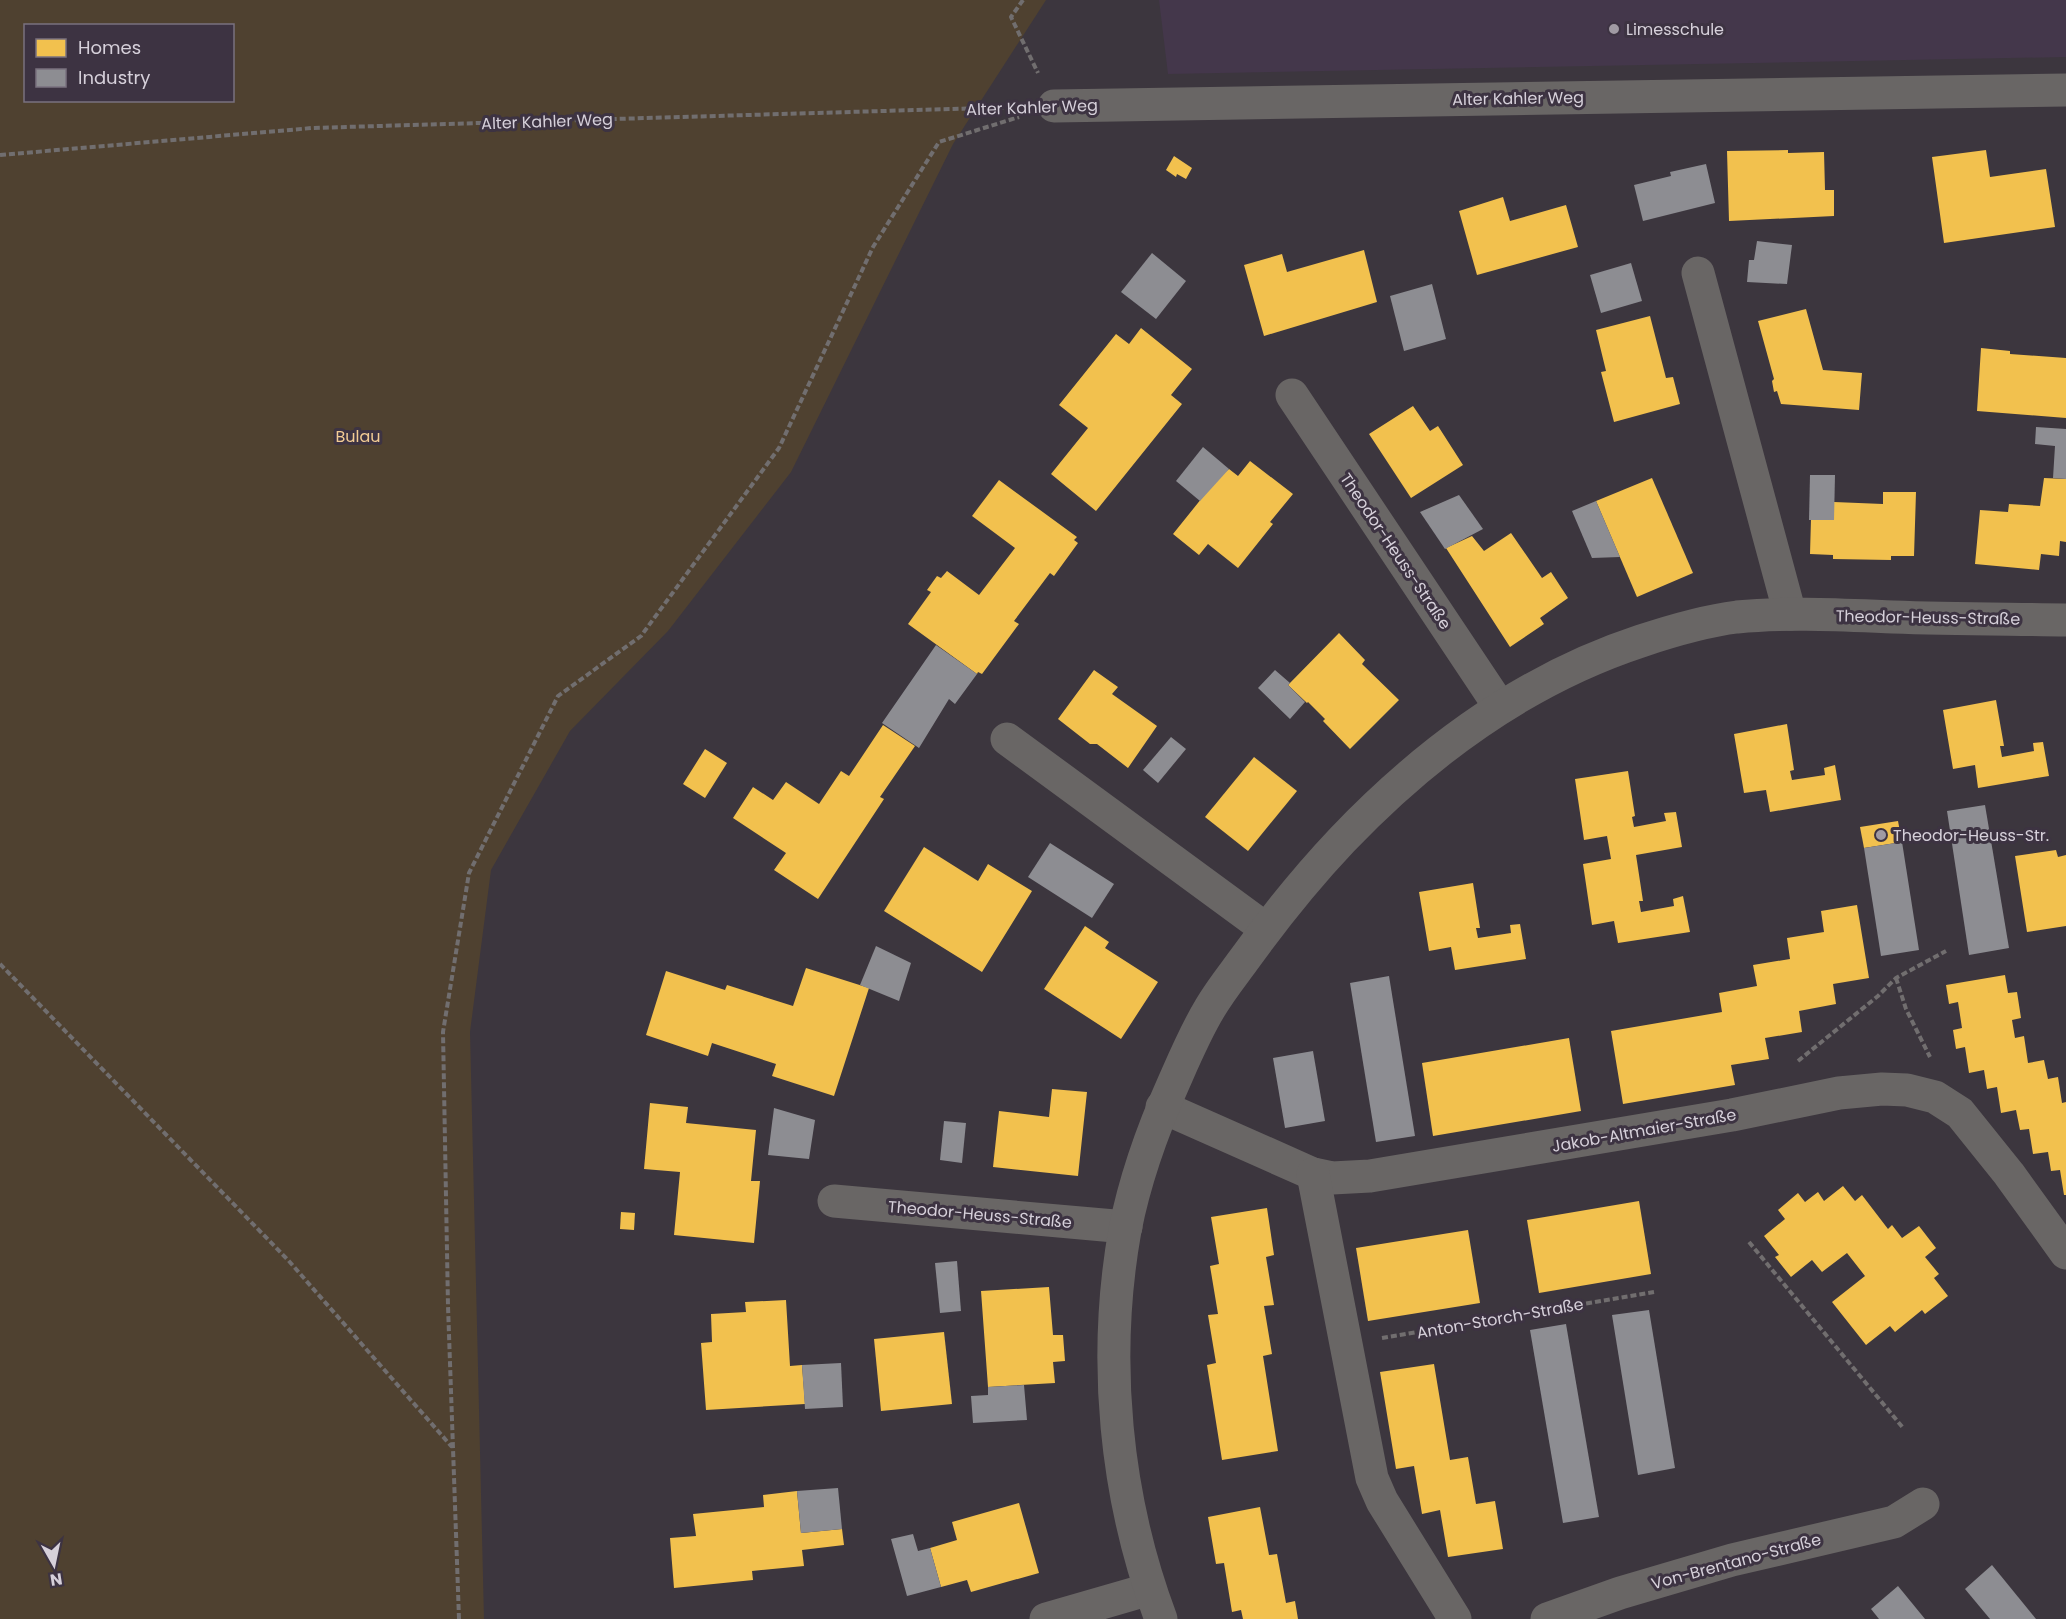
<svg xmlns="http://www.w3.org/2000/svg" width="2066" height="1619" font-family="Poppins,sans-serif">
<style>
.built{fill:#44374b}
.green{fill:#4f4130;fill-rule:evenodd}
.homes{fill:#f2c14e}
.industry{fill:#8d8d92}
.lines{fill:none;stroke-linecap:round;stroke-linejoin:round}
.path{stroke:#716e6f;stroke-width:4;stroke-dasharray:6 3;stroke-linecap:butt}
.minor{stroke:#696665;stroke-width:33}
.poi-dot{fill:#a09aa3;stroke:#3d3342;stroke-width:2}
.labels{text-anchor:middle;stroke-width:6;stroke-linejoin:round;paint-order:stroke}
.poi-label{font-size:16px;fill:#d6d0da;stroke:#3d3342;text-anchor:start}
.street-label{font-size:16px;fill:#d6d0da;stroke:#3d3342}
.park-label{font-size:16px;fill:#f3cc94;stroke:#3d3342}
</style>
<rect width="100%" height="100%" fill="#3c363e"/>
<path class="built" d="M1159,0h907v57l-898,17z"/>
<path class="green" d="M0,0h1046l-93,144 -162,328 -123,159 -98,100 -79,139 -21,162 14,587h-484zM26,26h206v74h-206z"/>
<g class="homes">
<path d="M1788,150v3l36,-1 1,38h9v26l-105,5 -2,-70z"/>
<path d="M1986,150l4,27 56,-8 9,58 -111,16 -12,-86z"/>
<path d="M1174,156l18,12 -6,11 -9,-5 -1,3 -10,-7z"/>
<path d="M1503,197l7,24 56,-16 12,42 -101,28 -18,-64z"/>
<path d="M1364,250l13,52 -113,34 -20,-71 38,-11 5,18z"/>
<path d="M1806,309l17,61 39,3 -3,37 -78,-6 -4,-13 -3,1 -2,-11 2,-2 -16,-58z"/>
<path d="M1650,316l16,62 7,-1 7,27 -66,18 -13,-50 5,-1 -10,-41z"/>
<path d="M1141,328l51,41 -21,26 11,9 -86,107 -45,-37 37,-46 -29,-23 57,-71 13,10z"/>
<path d="M1981,348l29,3v3l56,4v60l-89,-7z"/>
<path d="M1413,406l17,25 8,-5 25,39 -52,33 -42,-64z"/>
<path d="M1250,461l43,33 -23,28 3,2 -35,44 -30,-24 -9,11 -26,-21 45,-56 11,-9 9,7z"/>
<path d="M1652,478l41,95 -56,24 -41,-96z"/>
<path d="M2044,478l22,1v63l-6,-1 -1,15 -18,-2 -2,16 -64,-6 5,-54 28,2 1,-8 31,2z"/>
<path d="M999,480l78,57 -3,3 4,3 -24,33 -4,-3 -36,48 5,3 -37,50 -4,-2 -1,2 -69,-50 23,-32 -4,-2 10,-14 4,2 6,-7 32,24 36,-47 -43,-32z"/>
<path d="M1883,492h33l-2,64h-23v4l-58,-1v-4l-23,-1 1,-35 23,1v-18l49,2z"/>
<path d="M1511,533l31,45 9,-6 17,26 -28,20 4,6 -34,23 -64,-99 26,-12 12,15z"/>
<path d="M1339,633l26,27 -3,4 37,36 -49,49 -27,-28 2,-2 -17,-17 -1,1 -19,-18z"/>
<path d="M1094,670l24,17 -6,7 45,32 -29,42 -31,-24h-7l-32,-25z"/>
<path d="M1996,700l8,46h-4l2,11 32,-6 -1,-8 10,-1 6,34 -71,12 -3,-23 -22,4 -10,-59z"/>
<path d="M1787,724l7,46 -4,1 2,9 33,-5 -1,-7 11,-3 6,35 -71,12 -4,-22 -22,3 -10,-59z"/>
<path d="M883,725l32,21 -35,51 4,2 -66,100 -44,-29 12,-17 -53,-35 20,-31 20,13 13,-18 33,22 22,-33 8,5z"/>
<path d="M705,749l22,14 -22,35 -22,-14z"/>
<path d="M1254,757l43,34 -49,60 -43,-34z"/>
<path d="M1628,771l7,45 -3,1 2,10 32,-6 -2,-8 12,-1 6,35 -46,8 7,46h-4l2,11 33,-6 -1,-7 10,-3 7,36 -72,11 -4,-22 -22,4 -9,-61 28,-5 -4,-23 -23,4 -9,-61z"/>
<path d="M1898,821l4,21 -38,6 -4,-21z"/>
<path d="M924,847l54,34 10,-17 44,27 -50,81 -98,-61z"/>
<path d="M2056,850l2,7 8,-2v71l-39,6 -12,-76z"/>
<path d="M1473,883l7,45h-4l2,10 33,-5 -1,-8 10,-1 6,35 -71,11 -4,-23 -22,4 -10,-59z"/>
<path d="M1857,905l12,73 -36,6 3,20 -37,7 3,21 -37,6 4,21 -38,6 4,20 -112,19 -12,-73 111,-19 -3,-19 38,-7 -4,-21 37,-6 -3,-21 37,-6 -3,-21z"/>
<path d="M1085,926l24,16 -4,6 53,34 -37,57 -77,-50z"/>
<path d="M806,968l63,20 -35,108 -62,-20 4,-12 -64,-21 -4,13 -62,-21 20,-64 59,19 2,-5 66,21z"/>
<path d="M2005,975l3,18 9,-1 4,26 -9,2 3,18 9,-2 4,27 16,-3 4,19 10,-2 4,26 4,-1v93h-2l-4,-25 -9,1 -3,-19 -15,2 -4,-25 -9,1 -4,-20 -15,3 -4,-26 -10,2 -3,-19 -15,3 -4,-26 -9,2 -3,-19 9,-2 -4,-26 -9,2 -3,-19z"/>
<path d="M1569,1038l12,73 -148,25 -11,-73z"/>
<path d="M1052,1089l35,3 -9,84 -85,-9 6,-56 50,6z"/>
<path d="M650,1103l38,4 -2,16 70,7 -5,51h9l-6,62 -80,-8 6,-63 -36,-3z"/>
<path d="M1843,1186l12,15 7,-6 26,34 4,-4 10,13 17,-12 17,22 -11,9 14,17 -5,4 14,18 -23,18 -3,-4 -27,22 -5,-6 -24,19 -34,-43 33,-26 -18,-23 -25,19 -10,-12 -21,17 -16,-20 4,-2 -15,-19 21,-17 -7,-9 20,-17 7,9 13,-10 6,9z"/>
<path d="M1639,1201l12,73 -112,19 -12,-73z"/>
<path d="M1267,1208l7,47 -8,2 8,48 -10,1 8,48 -9,2 15,95 -56,9 -15,-95 9,-2 -8,-48 10,-1 -8,-48 9,-2 -8,-47z"/>
<path d="M621,1212l14,1 -1,17 -14,-1z"/>
<path d="M1468,1230l12,73 -112,18 -12,-73z"/>
<path d="M1049,1287l4,48h10l2,26 -12,1 2,21 -67,4 -7,-96z"/>
<path d="M786,1300l4,66 12,-1 3,39 -99,6 -5,-67 11,-1 -1,-28 35,-2 -1,-10z"/>
<path d="M944,1332l8,72 -71,7 -7,-72z"/>
<path d="M1434,1364l16,96 18,-3 8,47 19,-3 8,48 -55,8 -8,-47 -18,4 -8,-48 -18,3 -16,-97z"/>
<path d="M797,1491l4,42 41,-4 2,16 -42,5 2,16 -52,5 1,9 -79,8 -4,-50 26,-2 -3,-22 71,-7 -1,-12z"/>
<path d="M1019,1503l20,70 -68,19 -4,-12 -26,7 -11,-39 27,-8 -5,-18z"/>
<path d="M1260,1507l9,48 8,-1 9,49 9,-2 3,18h-55l-2,-9 -9,2 -8,-49 -8,1 -8,-47z"/>
</g>
<g class="industry">
<path d="M1706,164l9,39 -72,18 -9,-36 37,-9 -1,-4z"/>
<path d="M1757,241l35,4 -5,39 -40,-2 2,-22h5z"/>
<path d="M1152,253l34,28 -30,38 -35,-27z"/>
<path d="M1631,263l11,38 -41,12 -11,-38z"/>
<path d="M1432,284l14,55 -42,12 -14,-55z"/>
<path d="M2036,427l30,2v50l-13,-1 2,-32 -20,-2z"/>
<path d="M1203,447l26,22 -29,32 -24,-20z"/>
<path d="M1810,475h25l-1,45h-25z"/>
<path d="M1459,495l24,34 -38,20 -25,-37z"/>
<path d="M1596,501l24,56 -28,1 -20,-47z"/>
<path d="M936,645l41,29 -22,30 -6,-5 -30,49 -37,-25z"/>
<path d="M1275,670l15,13 -2,2 17,17 -15,17 -32,-31z"/>
<path d="M1171,737l15,12 -28,34 -15,-13z"/>
<path d="M1985,805l24,143 -40,7 -22,-144z"/>
<path d="M1902,842l17,108 -38,6 -17,-108z"/>
<path d="M1050,843l64,41 -22,34 -64,-41z"/>
<path d="M876,946l35,17 -12,38 -39,-16z"/>
<path d="M1389,976l26,160 -39,6 -26,-159z"/>
<path d="M1313,1051l12,70 -40,7 -12,-70z"/>
<path d="M774,1108l41,12 -6,39 -41,-4z"/>
<path d="M944,1121l22,2 -4,40 -22,-3z"/>
<path d="M957,1261l4,50 -21,2 -5,-50z"/>
<path d="M1649,1310l26,158 -37,7 -26,-160z"/>
<path d="M1566,1324l33,193 -36,6 -33,-193z"/>
<path d="M841,1363l2,44 -38,2 -3,-44z"/>
<path d="M1024,1385l3,35 -54,3 -2,-27 17,-1v-8z"/>
<path d="M838,1488l4,41 -41,4 -4,-42z"/>
<path d="M913,1534l5,17 12,-3 11,39 -34,9 -16,-57z"/>
<path d="M1992,1565l44,54h-46l-25,-30z"/>
<path d="M1898,1586l27,33h-46l-8,-10z"/>
</g>
<g class="lines">
<g class="path">
<path d="M1023,0l-12,17 27,56"/>
<path d="M0,155l312,-27 705,-21"/>
<path d="M0,964l288,296 164,187"/>
<path d="M1896,978l10,31 24,48"/>
<path d="M1798,1061l80,-65 18,-18 50,-27"/>
<path d="M1749,1242l155,187"/>
<path d="M1382,1338l272,-46"/>
<path d="M459,1619l-11,-313 -5,-274 26,-159 89,-177 83,-60 138,-188 94,-201 66,-105 80,-25"/>
</g>
<g class="minor">
<path d="M1054,106l1012,-16"/>
<path d="M1698,273l92,341"/>
<path d="M1292,395l208,312"/>
<path d="M1007,739l259,190"/>
<path d="M1162,1107l151,67 19,4 38,-2 362,-61 107,-22 43,-4 25,1 28,7 25,16 49,61 57,79"/>
<path d="M1313,1174l59,304 10,23 73,118"/>
<path d="M834,1201l292,26"/>
<path d="M1046,1619l104,-30"/>
<path d="M1161,1619c-46,-122 -59,-260 -36,-389 10,-51 28,-101 49,-148 11,-25 22,-51 36,-74 10,-17 22,-32 33,-47 31,-43 63,-83 99,-121 84,-88 183,-161 299,-199 30,-10 64,-20 96,-24 51,-5 104,-2 156,0 58,2 115,2 173,3"/>
<path d="M1547,1619l73,-26 112,-33 162,-38 29,-18"/>
</g>
</g>
<g class="poi-dot">
<circle cx="1614" cy="29" r="6"/>
<circle cx="1881" cy="835" r="6"/>
</g>
<g class="labels">
<g class="poi-label">
<text x="1626" y="35">Limesschule</text>
<text x="1893" y="841">Theodor-Heuss-Str.</text>
</g>
<g class="street-label">
<text transform="translate(1518 98) rotate(-1)" y="6">Alter Kahler Weg</text>
<text transform="translate(1032 107) rotate(-2)" y="6">Alter Kahler Weg</text>
<text transform="translate(547 121) rotate(-2)" y="6">Alter Kahler Weg</text>
<text transform="translate(1396 551) rotate(56)" y="6">Theodor-Heuss-Straße</text>
<text transform="translate(1928 617) rotate(1)" y="6">Theodor-Heuss-Straße</text>
<text transform="translate(1644 1130) rotate(-10)" y="6">Jakob-Altmaier-Straße</text>
<text transform="translate(980 1214) rotate(5)" y="6">Theodor-Heuss-Straße</text>
<text transform="translate(1500 1318) rotate(-10)" y="6">Anton-Storch-Straße</text>
<text transform="translate(1736 1561) rotate(-15)" y="6">Von-Brentano-Straße</text>
</g>
<g class="park-label">
<text x="358" y="442">Bulau</text>
</g>
</g>
<rect x="24" y="24" width="210" height="78" fill="#3d3342" stroke="#7a727f" stroke-width="1.5"/>
<rect x="36" y="39" width="30" height="18" fill="#f2c14e" stroke="#7a727f" stroke-width="1.5"/>
<text x="78" y="54" font-size="18" fill="#d6d0da">Homes</text>
<rect x="36" y="69" width="30" height="18" fill="#8d8d92" stroke="#7a727f" stroke-width="1.5"/>
<text x="78" y="84" font-size="18" fill="#d6d0da">Industry</text>
<g transform="translate(54 1565) rotate(171)" stroke="#3d3342" stroke-width="4.5" paint-order="stroke">
<path d="M0-4.5L10 22L0 15L-10 22Z" fill="#d6d0da"/>
<text y="-9" font-size="16" font-weight="bold" text-anchor="middle" fill="#d6d0da">N</text>
</g>
</svg>
